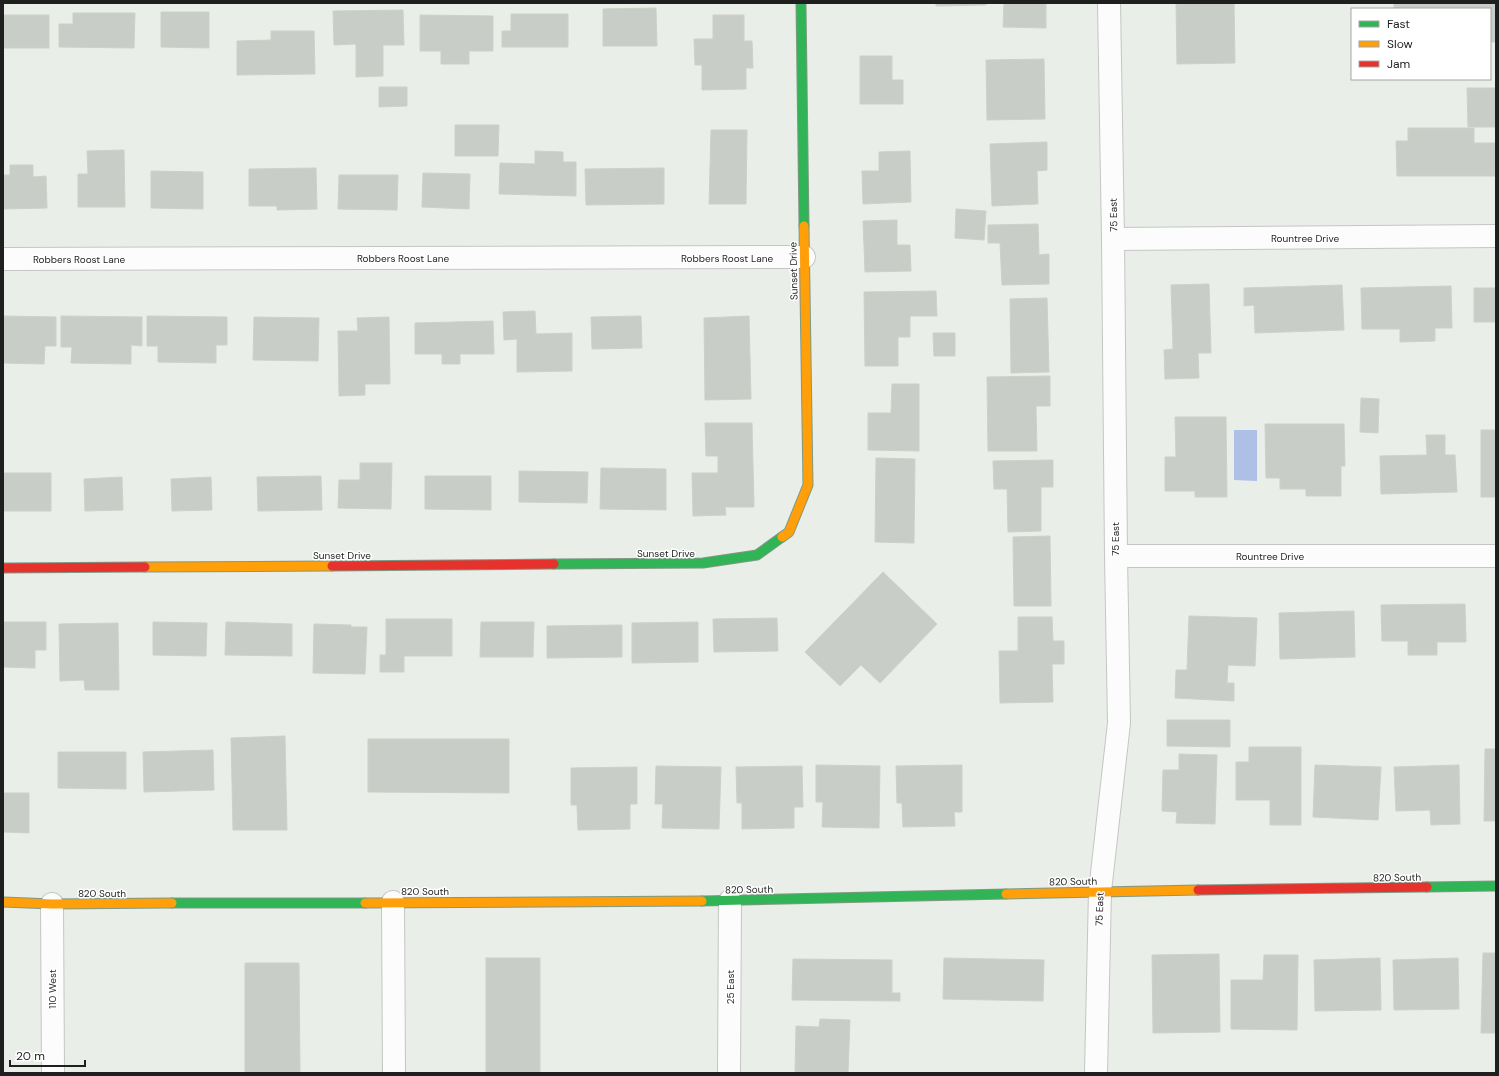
<svg xmlns="http://www.w3.org/2000/svg" width="1499" height="1076" font-family="'DM Sans',sans-serif">
<style>
.pitch{fill:#aec0e6}
.building{fill:#c9cdc7;stroke:#ccd1c9}
.lines{fill:none;stroke-linecap:round;stroke-linejoin:round}
.street-casing{stroke:#c4c6c4;stroke-width:24}
.fast-casing{stroke:#7f9983;stroke-width:11}
.slow-casing{stroke:#7f9983;stroke-width:11}
.jam-casing{stroke:#7f9983;stroke-width:11}
.street{stroke:#fcfcfc;stroke-width:22}
.fast{stroke:#30b455;stroke-width:9}
.slow{stroke:#ff9f0a;stroke-width:9}
.jam{stroke:#e5322d;stroke-width:9}
.labels{text-anchor:middle;stroke-width:3;stroke-linejoin:round;paint-order:stroke}
.street-label{font-size:10px;fill:#1f1f1f;stroke:#fff}
</style>
<rect width="100%" height="100%" fill="#e9eee8"/>
<path class="pitch" d="M1234,430h23v51l-23,-1z"/>
<g class="building">
<path d="M936,3h50v2l-50,1z"/>
<path d="M1004,3h42v25l-43,-1z"/>
<path d="M1176,3h58l1,60 -58,1z"/>
<path d="M1394,3h102v39h-6v-33h-96z"/>
<path d="M656,8l1,38h-54v-37z"/>
<path d="M403,10l1,35h-21v31l-27,1v-33l-22,1 -1,-34z"/>
<path d="M161,12h48v36l-48,-1z"/>
<path d="M73,13h62l-1,35 -75,-1v-23h14z"/>
<path d="M511,14h57v33h-66v-16h9z"/>
<rect x="3" y="15" width="46" height="33"/>
<path d="M420,15l73,1v35h-24v13h-28v-13h-21z"/>
<path d="M713,15h31v26h8l1,27h-7v21l-44,1v-25h-7l-1,-26h19z"/>
<path d="M271,31h43l1,43 -78,1v-34l34,-1z"/>
<path d="M860,56h32v24h11v24h-43z"/>
<path d="M1044,59l1,60 -58,1 -1,-60z"/>
<path d="M379,87h28v19l-28,1z"/>
<path d="M1467,88h29v39h-28z"/>
<path d="M455,125h44l-1,31h-43z"/>
<path d="M1408,128h66v15h21v33h-98l-1,-35h12z"/>
<path d="M711,130h36l-1,74h-37z"/>
<path d="M1047,142v28l-10,1 1,33 -46,2 -2,-62z"/>
<path d="M124,150l1,57h-47v-33h10l-1,-23z"/>
<path d="M535,151l28,1v10h13v34l-77,-2 1,-31 35,1z"/>
<path d="M910,151l1,51 -48,2 -1,-33h17v-19z"/>
<path d="M10,165h23v12l13,-1 1,32 -44,1v-34h7z"/>
<path d="M316,168l1,41 -40,1v-4h-28v-37z"/>
<path d="M664,168v36l-78,1 -1,-36z"/>
<path d="M151,171l52,1v37l-52,-1z"/>
<path d="M423,173l47,1 -1,35 -47,-2z"/>
<path d="M339,175h59l-1,35 -59,-1z"/>
<path d="M956,209l30,2 -2,29 -29,-2z"/>
<path d="M897,220v25h13l1,26 -46,1 -2,-51z"/>
<path d="M1038,224l1,31 10,-1v30l-47,1 -2,-42h-12v-18z"/>
<path d="M1209,284l2,69h-13l1,25 -34,1 -1,-29 9,-1 -2,-64z"/>
<path d="M1342,285l2,45 -89,3 -1,-28 -10,1v-18z"/>
<path d="M1451,286l1,42h-17v13l-35,1v-13h-38l-1,-41z"/>
<rect x="1474" y="288" width="22" height="34"/>
<path d="M936,291l1,25h-27v21h-12v29h-33l-1,-74z"/>
<path d="M1047,298l2,74 -38,1 -1,-74z"/>
<path d="M535,311l1,23 36,-1v38l-55,1v-33l-13,1 -1,-28z"/>
<path d="M3,316l53,1v29h-11l-1,18 -41,-1z"/>
<path d="M61,316l81,1v29l-11,-1v19l-60,-1 1,-16h-11z"/>
<path d="M147,316l80,1v28h-11v18l-58,-1v-16h-11z"/>
<path d="M641,316l1,32 -50,1 -1,-32z"/>
<path d="M749,316l2,83 -46,1 -1,-82z"/>
<path d="M254,317l65,1 -1,43 -65,-1z"/>
<path d="M389,317l1,67h-25v11l-26,1 -1,-65h20l-1,-13z"/>
<path d="M493,321l1,33h-34v10h-18v-10h-27v-31z"/>
<path d="M933,333h22v23h-21z"/>
<path d="M1050,376v30h-14l1,45h-49l-1,-74z"/>
<path d="M892,384h27v67l-51,-1v-37h23z"/>
<path d="M1361,398l18,1 -1,34 -18,-1z"/>
<path d="M1175,417h51l1,80h-32v-6h-30v-34h11z"/>
<path d="M705,423h47l2,84h-29l1,8 -33,1 -1,-43h26v-17h-12z"/>
<path d="M1265,424h79l1,42h-4v30h-35v-7h-26v-11h-14z"/>
<rect x="1481" y="430" width="15" height="67"/>
<path d="M1426,435h19v20h10l2,37 -76,2 -1,-38 47,-1z"/>
<path d="M876,458l39,1 -1,84 -39,-1z"/>
<path d="M1053,460v27h-12v44l-33,1 -1,-43h-13l-1,-28z"/>
<path d="M360,463h32l-1,46 -53,-1 1,-28h21z"/>
<path d="M601,468l65,1v41l-66,-1z"/>
<path d="M519,471l69,1 -1,31 -68,-1z"/>
<rect x="3" y="473" width="48" height="38"/>
<path d="M321,476l1,34 -64,1 -1,-34z"/>
<path d="M425,476h66v34l-66,-1z"/>
<path d="M122,477l1,33 -38,1 -1,-32z"/>
<path d="M211,477l1,33 -40,1 -1,-32z"/>
<path d="M1050,536l1,70h-37l-1,-69z"/>
<path d="M883,572l54,52 -57,59 -19,-18 -21,21 -35,-34z"/>
<path d="M1465,604l1,38h-29v13h-29v-14h-26l-1,-36z"/>
<path d="M1354,611l1,46 -75,2 -1,-46z"/>
<path d="M1189,616l68,2 -2,48 -27,-1 -1,18h7v18l-59,-3 1,-28h11z"/>
<path d="M1018,617h34l1,24h11v23h-12l1,38 -53,1 -1,-52h19z"/>
<path d="M777,618l1,33 -64,1 -1,-33z"/>
<path d="M386,619h66v37h-48v16h-24v-17h6z"/>
<path d="M3,622h43v28h-11v18l-32,-1z"/>
<path d="M153,622l54,1 -1,33 -53,-1z"/>
<path d="M226,622l66,2v32l-67,-1z"/>
<path d="M481,622h53l-1,35h-53z"/>
<path d="M698,622v40l-66,1v-40z"/>
<path d="M118,623l1,67h-34l-1,-10 -24,1 -1,-57z"/>
<path d="M314,624l37,1v2h16l-2,47 -52,-1z"/>
<path d="M622,625v32l-75,1v-32z"/>
<path d="M1167,720h63v27l-63,-1z"/>
<path d="M285,736l2,94h-54l-2,-92z"/>
<path d="M368,739h141v54l-141,-1z"/>
<path d="M1249,747h52v78h-31v-25h-34v-38h13z"/>
<path d="M1485,749h11v72h-12z"/>
<path d="M213,750l1,40 -70,2 -1,-40z"/>
<path d="M58,752h68v37l-68,-1z"/>
<path d="M1179,754l38,1 -2,69 -39,-1 1,-11 -15,-1 1,-41h16z"/>
<path d="M816,765l64,1 -1,62 -57,-1 1,-25h-7z"/>
<path d="M962,765v47h-8l1,14 -52,1 -1,-24h-5l-1,-37z"/>
<path d="M1315,765l66,2 -3,53 -65,-3z"/>
<path d="M1459,765l1,59 -29,1 -1,-15 -34,1 -2,-44z"/>
<path d="M656,766l65,1 -2,62 -57,-1 1,-24h-8z"/>
<path d="M802,766l1,41h-9v21l-52,1v-26h-5l-1,-36z"/>
<path d="M637,767v37h-7v25l-52,1 -1,-25h-6v-37z"/>
<path d="M3,793h26v40l-26,-1z"/>
<path d="M1483,953h13v80h-15z"/>
<path d="M1219,954l1,78 -67,1 -1,-78z"/>
<path d="M1264,955h34l-1,75 -66,-1v-49h32z"/>
<rect x="486" y="958" width="54" height="115"/>
<path d="M944,958l100,2 -1,41 -100,-2z"/>
<path d="M1380,958l1,52 -66,1 -1,-51z"/>
<path d="M1458,958l1,51 -65,1 -1,-50z"/>
<path d="M793,959l99,1v33h8v8l-108,-1z"/>
<path d="M245,963h54l1,110h-55z"/>
<path d="M820,1019l30,1 -2,53h-53l1,-47 23,1z"/>
</g>
<g class="lines">
<defs>
<g id="street">
<path d="M1113,239l383,-3"/>
<path d="M3,259l801,-2"/>
<path d="M1116,556h380"/>
<path d="M393,902l1,171"/>
<path d="M52,904l1,169"/>
<path d="M729,1073l1,-172"/>
<path d="M1096,1073l4,-182 19,-168 -3,-167 -3,-317 -4,-236"/>
</g>
<g id="fast">
<path d="M801,3l3,223"/>
<path d="M554,564l149,-1 54,-8 25,-18"/>
<path d="M1427,887l69,-1"/>
<path d="M702,901l304,-7"/>
<path d="M172,903h193"/>
</g>
<g id="slow">
<path d="M782,537l7,-5 19,-47 -4,-259"/>
<path d="M145,567l187,-1"/>
<path d="M1006,894l192,-4"/>
<path d="M3,902l49,2 120,-1"/>
<path d="M365,903l337,-2"/>
</g>
<g id="jam">
<path d="M332,566l222,-2"/>
<path d="M3,568l142,-1"/>
<path d="M1198,890l229,-3"/>
</g>
</defs>
<use href="#street" class="street-casing"/>
<use href="#fast" class="fast-casing"/>
<use href="#slow" class="slow-casing"/>
<use href="#jam" class="jam-casing"/>
<use href="#street" class="street"/>
<use href="#fast" class="fast"/>
<use href="#slow" class="slow"/>
<use href="#jam" class="jam"/>
</g>
<g class="labels">
<g class="street-label">
<text transform="translate(1113 215) rotate(-91)" y="4">75 East</text>
<text x="1305" y="242">Rountree Drive</text>
<text x="403" y="262">Robbers Roost Lane</text>
<text x="727" y="262">Robbers Roost Lane</text>
<text x="79" y="263">Robbers Roost Lane</text>
<text transform="translate(793 271) rotate(-91)" y="4">Sunset Drive</text>
<text transform="translate(1115 539) rotate(-90)" y="4">75 East</text>
<text x="666" y="557">Sunset Drive</text>
<text x="342" y="559">Sunset Drive</text>
<text x="1270" y="560">Rountree Drive</text>
<text transform="translate(1397 877) rotate(-1)" y="4">820 South</text>
<text transform="translate(1073 881) rotate(-1)" y="4">820 South</text>
<text transform="translate(749 889) rotate(-1)" y="4">820 South</text>
<text x="425" y="895">820 South</text>
<text x="102" y="897">820 South</text>
<text transform="translate(1099 909) rotate(-88)" y="4">75 East</text>
<text transform="translate(730 987) rotate(-90)" y="4">25 East</text>
<text transform="translate(52 989) rotate(-90)" y="4">110 West</text>
</g>
</g>
<rect width="1499" height="1076" fill="none" stroke="#1f1f1f" stroke-width="8"/>
<rect x="1351" y="8" width="140" height="72" fill="#ffffff" stroke="#a5a5a5"/>
<rect x="1359" y="21" width="20" height="6" fill="#30b455" stroke="#a5a5a5"/>
<text x="1387" y="28" font-size="12" fill="#1f1f1f">Fast</text>
<rect x="1359" y="41" width="20" height="6" fill="#ff9f0a" stroke="#a5a5a5"/>
<text x="1387" y="48" font-size="12" fill="#1f1f1f">Slow</text>
<rect x="1359" y="61" width="20" height="6" fill="#e5322d" stroke="#a5a5a5"/>
<text x="1387" y="68" font-size="12" fill="#1f1f1f">Jam</text>
<path d="M10 1060v6h75v-6" fill="none" stroke="#1f1f1f" stroke-width="2"/>
<text x="16" y="1060" font-size="12" fill="#1f1f1f" stroke="#ffffff" stroke-width="3" paint-order="stroke">20 m</text>
</svg>
